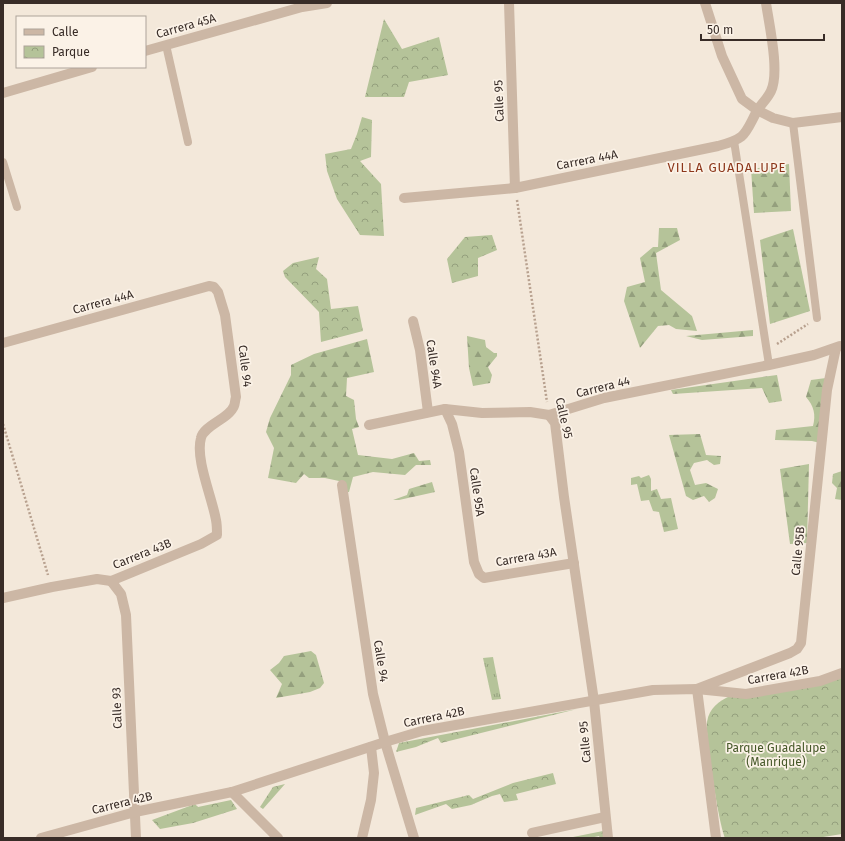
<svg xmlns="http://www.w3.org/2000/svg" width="845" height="841" font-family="'Fira Sans',sans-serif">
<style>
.grass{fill:url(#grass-tufts)}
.forest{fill:url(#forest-firs)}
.park{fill:url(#park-crowns)}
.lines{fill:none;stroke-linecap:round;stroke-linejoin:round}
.path{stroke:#b8a18f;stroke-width:2.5;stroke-dasharray:2 2;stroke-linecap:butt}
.service{stroke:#ccb7a5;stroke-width:8}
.minor{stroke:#ccb7a5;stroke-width:10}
.labels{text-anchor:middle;stroke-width:3.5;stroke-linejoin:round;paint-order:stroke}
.street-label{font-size:12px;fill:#382c27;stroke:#fbf2e7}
.park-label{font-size:12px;fill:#465829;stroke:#fbf2e7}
.neighbourhood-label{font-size:13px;letter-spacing:1px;fill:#8c361a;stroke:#fbf2e7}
</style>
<defs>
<pattern id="grass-tufts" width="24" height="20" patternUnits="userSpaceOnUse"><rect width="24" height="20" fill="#b5c399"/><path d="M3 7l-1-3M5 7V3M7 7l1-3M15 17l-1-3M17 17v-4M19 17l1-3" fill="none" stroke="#949f7d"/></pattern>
<pattern id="forest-firs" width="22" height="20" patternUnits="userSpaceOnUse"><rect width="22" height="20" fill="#b5c399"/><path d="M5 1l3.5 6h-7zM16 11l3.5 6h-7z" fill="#949f7d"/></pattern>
<pattern id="park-crowns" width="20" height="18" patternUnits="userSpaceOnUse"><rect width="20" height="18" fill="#b5c399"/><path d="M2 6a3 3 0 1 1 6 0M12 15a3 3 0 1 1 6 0" fill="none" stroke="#949f7d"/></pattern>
</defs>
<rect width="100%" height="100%" fill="#f3e8da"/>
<path class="grass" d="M493,657l8,42 -9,1 -9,-42z"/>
<g class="forest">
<path d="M789,164l2,47 -37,2 -3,-44z"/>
<path d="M659,228h18l3,12 -24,13 5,37 31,26 5,15 -21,-2 -7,-4 -11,1 -18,22 -16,-47 3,-14 18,-5 -5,-24 13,-11h5z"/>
<path d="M793,229l17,82 -40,13 -10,-84z"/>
<path d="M753,330v6l-51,4 -16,-4z"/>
<path d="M467,336l18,4 1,7 8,6h3v3l-9,11 4,8 -2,8 -17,3 -4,-18z"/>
<path d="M367,339l7,33 -27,6 -1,18 8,4 2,19 3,8 -7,2 6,26 34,4 22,-6 5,8 11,-1 1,5h-15l-11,10 -32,-3 -20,5 -4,15h-3l-7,-11 -14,-3h-16l-5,-4 -8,9 -28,-5 6,-30 -8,-16 4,-14 21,-43v-10l23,-11z"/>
<path d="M777,375l5,26 -13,2 -7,-15 -89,6 -2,-4z"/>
<path d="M826,378l-6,65 -8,-2 -37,-1 1,-10 37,-4c3,-11 1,-20 -7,-29l5,-17z"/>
<path d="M700,434l6,21 15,1 -1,8 -6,1 -7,-5 -13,3 -4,7 5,15 11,-2 12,6 -3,9 -6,4 -5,-6 -11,4 -7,-4 -17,-61z"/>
<path d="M809,464l-2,79 -17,1 -10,-75z"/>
<path d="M842,471v29l-7,-1 2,-11 -5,-5 1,-9z"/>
<path d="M649,475l2,4v12l6,-2 4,10 10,-1 7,31 -14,3 -5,-20 -6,-1 -4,-11 -8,1 -4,-17 -6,1v-7l8,-2 2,2z"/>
<path d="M432,482l3,10 -36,8h-6l14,-5 2,-6z"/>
<path d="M311,651l5,4 8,28 -4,5 -10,4 -34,6 6,-14 -12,-14 9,-7 5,-7z"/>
</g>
<g class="park">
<path d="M384,19l18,30 37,-12 9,38 -39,7 -5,15h-39z"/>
<path d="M362,117l10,3 -1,37 -11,4 21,23 3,52 -24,-1 -23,-36 -10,-28 -2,-17 26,-5 6,-15z"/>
<path d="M492,235l5,15 -19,8v18l-26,7 -5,-24 18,-22z"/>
<path d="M319,257l-3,12 11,10 4,30 27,-3 5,25 -42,11 -2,-30 -34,-35 -2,-6 10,-8z"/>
<path d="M842,676v158l-25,4h-92c-6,-12 -20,-102 -18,-116 2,-14 12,-21 23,-26z"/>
<path d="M577,709l-136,34 -3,-5 -22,9 -20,5 3,-9z"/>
<path d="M553,773l3,11 -40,10 2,6 -14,2 -4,-8 -8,2 -21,9 -19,4 -6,-5 -31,11 1,-7 53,-13 4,4 40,-16z"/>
<path d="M285,784l-22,25 -3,-2 13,-20z"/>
<path d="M231,800l6,9 -44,14 -33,6 -8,-9 43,-16 3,3z"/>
<path d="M603,831v7h-3l-1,-2 -9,2h-22z"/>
</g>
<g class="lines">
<g class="path">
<path d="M517,200l30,202"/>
<path d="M777,344l31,-20"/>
<path d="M3,424l45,151"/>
</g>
<g class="service">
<path d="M166,45l22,97"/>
<path d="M793,123l24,195"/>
<path d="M734,141l35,224"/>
<path d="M3,162l14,45"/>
</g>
<g class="minor">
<path d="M509,3l6,185"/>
<path d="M705,3l17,53 20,43 15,11 16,8 20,5 49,-6"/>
<path d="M145,51l157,-44 25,-4"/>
<path d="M3,93l89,-26"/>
<path d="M404,198l111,-10 203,-42c29,-8 26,-11 39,-35 4,-7 11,-13 14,-20 9,-19 -2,-67 -5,-88"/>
<path d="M413,321l7,29 8,62"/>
<path d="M3,343l206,-57 5,1 4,5 7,23 11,82c-1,3 -1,7 -2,9 -5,13 -30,19 -33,32 -6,21 11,59 15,82 1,5 1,10 1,15l-16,9 -90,37 -14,-2 -45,8 -49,11"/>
<path d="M445,409l7,15 7,28 15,110 5,12 5,4 90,-15"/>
<path d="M549,415l6,8 9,74 30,204 14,137"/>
<path d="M369,425l76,-16 37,4 48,-1 19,3 55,-17 165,-33 45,-10 26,-9"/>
<path d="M342,485l31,209 12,48 29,96"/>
<path d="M111,581l10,13 5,21 10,223"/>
<path d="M232,792l46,46"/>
<path d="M532,833l73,-16"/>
<path d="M41,838l94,-26 97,-20 153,-50 37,-11 231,-41 44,-1 49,5 74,-13 22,-8"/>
<path d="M362,838l9,-38 3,-27 -3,-26"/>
<path d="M716,838l-19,-149 93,-36 7,-4 4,-6 26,-253 9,-42"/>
</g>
</g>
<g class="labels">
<g class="street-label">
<text transform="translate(186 26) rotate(-16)" y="4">Carrera 45A</text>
<text transform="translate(499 101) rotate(-92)" y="4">Calle 95</text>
<text transform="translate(587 160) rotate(-11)" y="4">Carrera 44A</text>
<text transform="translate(103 302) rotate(-15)" y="4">Carrera 44A</text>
<text transform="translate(434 364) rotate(81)" y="4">Calle 94A</text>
<text transform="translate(245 366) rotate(83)" y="4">Calle 94</text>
<text transform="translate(603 387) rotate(-14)" y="4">Carrera 44</text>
<text transform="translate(564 418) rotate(77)" y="4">Calle 95</text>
<text transform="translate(477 492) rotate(82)" y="4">Calle 95A</text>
<text transform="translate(798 551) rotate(-84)" y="4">Calle 95B</text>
<text transform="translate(142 554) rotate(-22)" y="4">Carrera 43B</text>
<text transform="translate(526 557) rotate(-10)" y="4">Carrera 43A</text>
<text transform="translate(381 661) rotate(81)" y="4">Calle 94</text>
<text transform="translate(778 675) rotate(-10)" y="4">Carrera 42B</text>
<text transform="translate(117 708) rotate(-92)" y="4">Calle 93</text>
<text transform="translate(434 717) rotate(-12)" y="4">Carrera 42B</text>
<text transform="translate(585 742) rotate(-95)" y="4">Calle 95</text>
<text transform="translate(122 803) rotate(-14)" y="4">Carrera 42B</text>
</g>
<g class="park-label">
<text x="776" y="752">Parque Guadalupe<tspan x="776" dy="14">(Manrique)</tspan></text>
</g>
<g class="neighbourhood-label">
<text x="727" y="172">VILLA GUADALUPE</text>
</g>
</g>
<rect width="845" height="841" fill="none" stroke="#382c27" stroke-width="8"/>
<rect x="16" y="16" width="130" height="52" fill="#fbf2e7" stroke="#ada39a"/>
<rect x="24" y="29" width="20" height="6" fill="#ccb7a5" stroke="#ada39a"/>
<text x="52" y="36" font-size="12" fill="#382c27">Calle</text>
<rect x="24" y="46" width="20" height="12" fill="url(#park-crowns)" stroke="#ada39a"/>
<text x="52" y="56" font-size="12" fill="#382c27">Parque</text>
<path d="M701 34v6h123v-6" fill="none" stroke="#382c27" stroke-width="2"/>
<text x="707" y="34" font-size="12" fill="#382c27" stroke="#fbf2e7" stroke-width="3" paint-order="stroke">50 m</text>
</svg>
